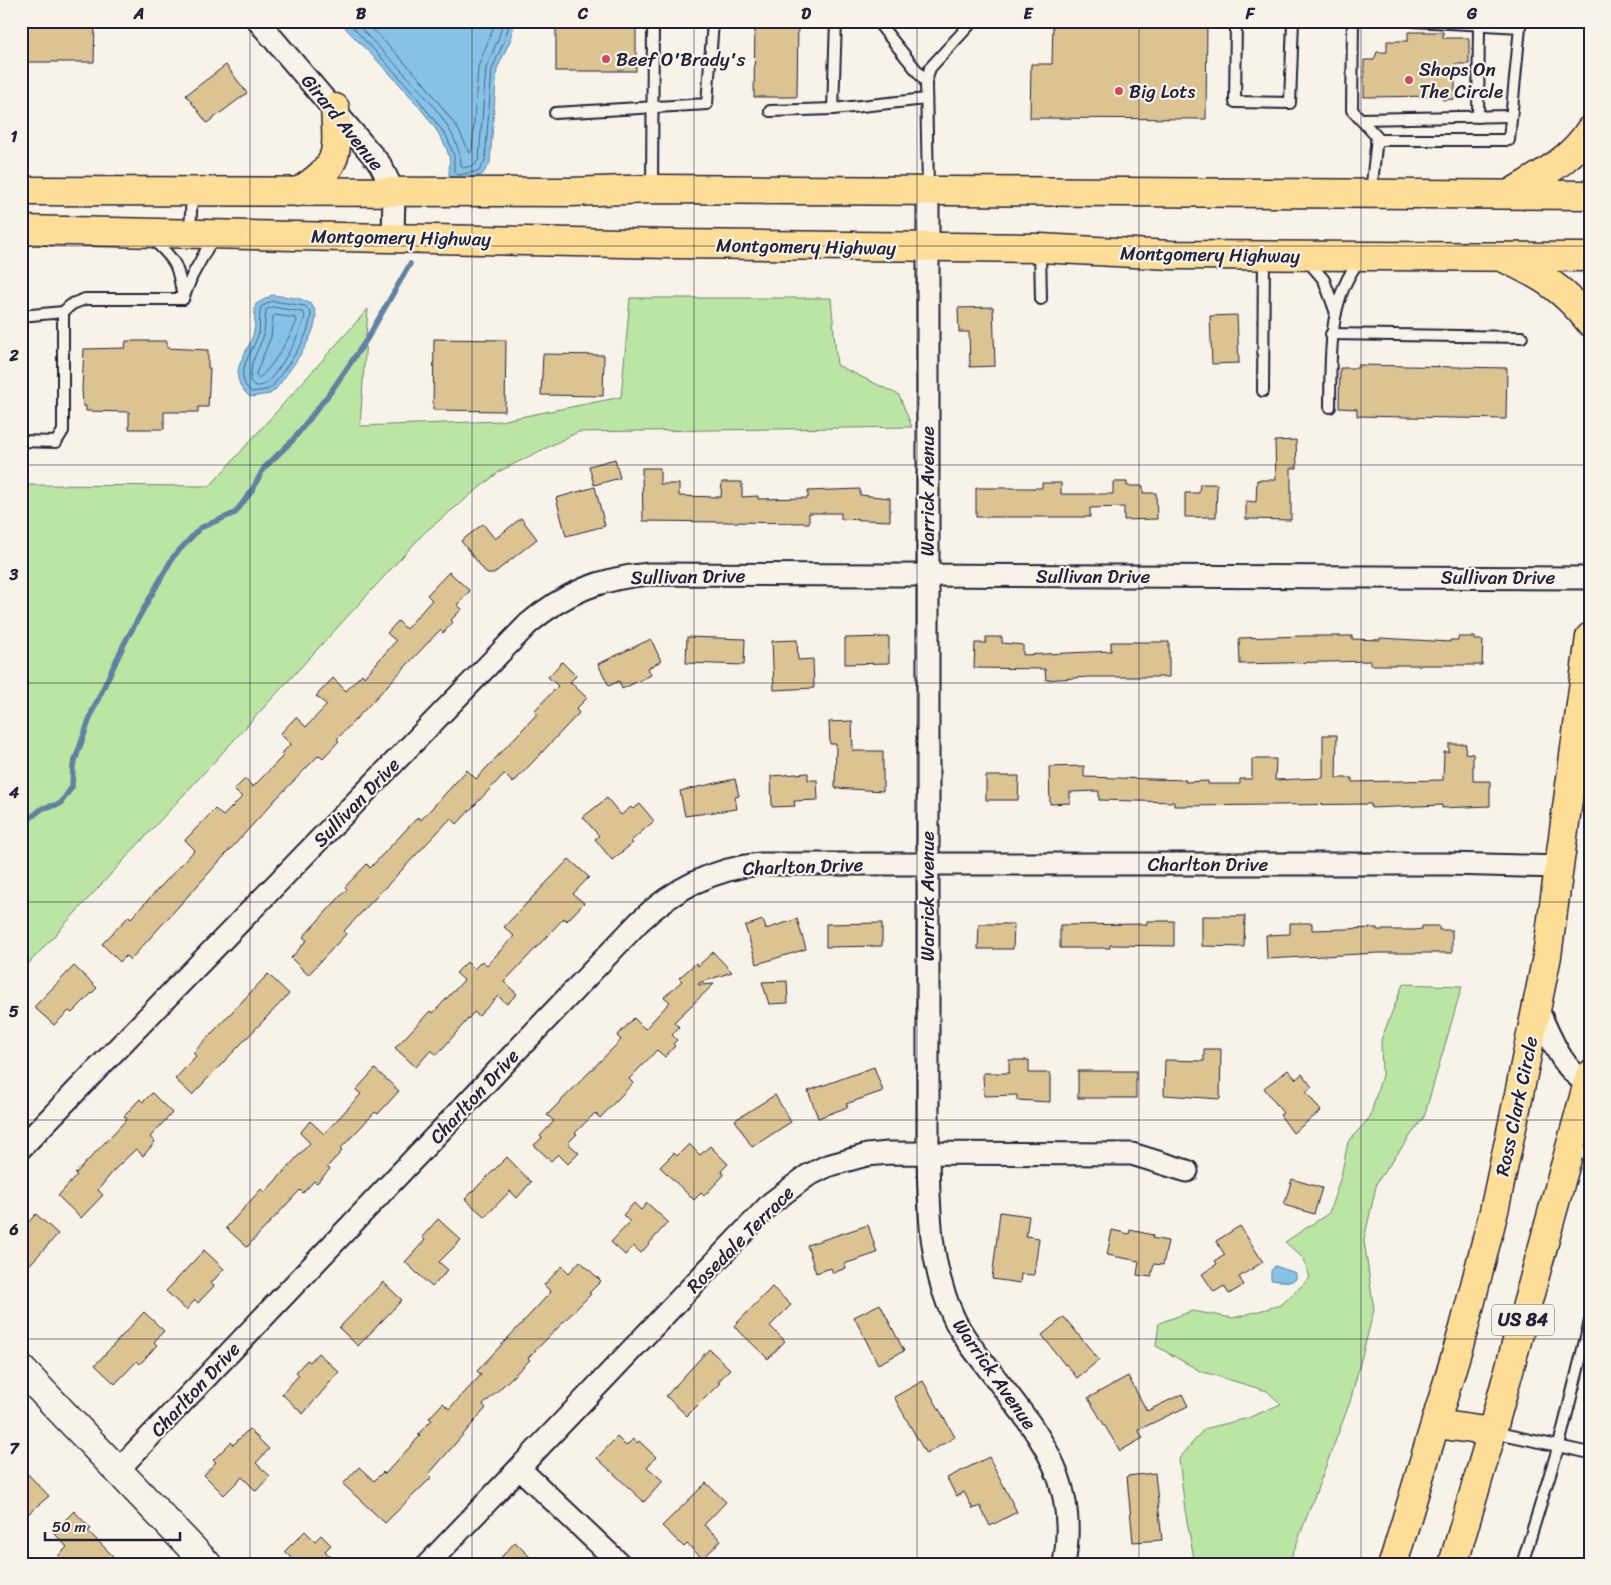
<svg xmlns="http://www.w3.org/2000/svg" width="1611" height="1585" font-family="Sriracha,sans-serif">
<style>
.green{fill:#bae5a3;stroke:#6e846f}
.water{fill:#86c2e6;stroke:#5e82a2}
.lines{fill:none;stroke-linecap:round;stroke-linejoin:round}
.shore{stroke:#4a627f;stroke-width:1}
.stream{stroke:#5e82a2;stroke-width:5.5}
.building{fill:#dbc392;stroke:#22223b}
.lane-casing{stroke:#22223b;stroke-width:14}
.street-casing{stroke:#22223b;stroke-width:25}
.secondary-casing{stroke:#22223b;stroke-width:31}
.primary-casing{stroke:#22223b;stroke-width:31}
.highway-casing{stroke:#22223b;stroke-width:31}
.lane{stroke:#f7f3e8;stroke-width:10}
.street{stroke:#f7f3e8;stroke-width:21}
.secondary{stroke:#f7f3e8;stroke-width:28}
.primary{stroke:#fedd96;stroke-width:28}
.highway{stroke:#fedd96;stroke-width:28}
.grid{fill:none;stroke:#22223b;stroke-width:1;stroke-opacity:0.55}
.poi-dot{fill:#d1495b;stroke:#f7f3e8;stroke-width:2}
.labels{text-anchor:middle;stroke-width:4.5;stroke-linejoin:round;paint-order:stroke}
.shield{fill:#f7f3e8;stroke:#62616f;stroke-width:1}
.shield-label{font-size:18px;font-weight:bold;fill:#22223b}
.poi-label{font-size:19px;fill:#22223b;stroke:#f7f3e8;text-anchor:start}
.street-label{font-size:19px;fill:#22223b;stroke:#f7f3e8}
.neatline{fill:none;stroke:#22223b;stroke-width:2}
.grid-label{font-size:16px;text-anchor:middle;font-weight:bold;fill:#22223b}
</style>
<rect width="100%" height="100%" fill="#f7f3e8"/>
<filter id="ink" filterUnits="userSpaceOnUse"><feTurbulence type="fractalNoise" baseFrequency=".02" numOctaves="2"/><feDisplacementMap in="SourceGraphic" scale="10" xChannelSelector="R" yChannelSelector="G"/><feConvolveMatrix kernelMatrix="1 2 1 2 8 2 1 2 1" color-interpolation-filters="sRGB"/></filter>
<g filter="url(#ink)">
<g class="green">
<path d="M630,298h201l6,67 62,30 13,32 -334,5 -78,39 -75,61 -404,440v-487l189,1 158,-177 -8,117 140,-5 121,-24z"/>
<path d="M1403,984l59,2 -38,131 -47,65 -13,58 10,70 -24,92 -61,162h-94l-10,-54 -6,-51 25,-30 44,-11 33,-14 -14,-13 -67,-20 -44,-25 3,-23 33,-12 41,7 48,-13 29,-27 -6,-19 -19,-17 44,-29 12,-37 7,-34 22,-25 12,-42 -1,-35z"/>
</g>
<g class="water">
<path d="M341,21h174l-5,20 -13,28 -7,94 -8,12 -25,5 -8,-5c0,-6 1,-13 0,-19 -10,-37 -75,-98 -102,-126z"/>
<path d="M272,295c11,2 27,1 37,8 24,15 -22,70 -33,86l-6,5 -20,3c-27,-24 -2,-40 4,-66 2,-9 -1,-18 2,-27z"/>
<path d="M1275,1266l21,7v6l-6,3 -19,-2v-9z"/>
</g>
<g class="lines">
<g class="shore">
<path d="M347,21l65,70 35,46 7,19v16l5,3 20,-4 6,-10 7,-92 13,-30 5,-18"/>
<path d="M355,21c30,38 105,95 106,145l2,2 12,-3 4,-6 7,-91 13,-31 4,-16"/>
<path d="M365,21l59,62 34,46 12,24 2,-2 6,-84 18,-46"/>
<path d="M273,301l32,5 6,7c-1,27 -24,51 -38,73l-6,4 -15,2c-21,-16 0,-38 6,-57 3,-9 0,-19 3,-28z"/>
<path d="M273,307l29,5 3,3c-1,14 -27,59 -39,68 -3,3 -7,3 -11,3l-5,-5 2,-18 12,-28 2,-25z"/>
<path d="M276,315l19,3 2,3c-4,11 -29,54 -39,57l-2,-4 3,-8 12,-29 2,-20z"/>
</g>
<path class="stream" d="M21,825l22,-17 17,-4 12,-17 1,-21 19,-54 33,-70 48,-85 27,-29 35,-15 16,-21 13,-24 28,-27 40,-51 35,-51 43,-75"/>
</g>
<g class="building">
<path d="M21,21h74l-1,41h-73z"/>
<rect x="556" y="21" width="80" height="50"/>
<path d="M755,21h43l-1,76h-43z"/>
<path d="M1053,21h154l-1,98 -176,-1 1,-54h21z"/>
<path d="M1408,32h35v6h26v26h-14v35l-12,1 -4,-4 -75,1v-37h10l3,-8h10v-11h21z"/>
<path d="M226,65l21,28 -40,30 -21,-28z"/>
<path d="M993,307l2,59 -25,1 -1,-35h-10l-1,-24z"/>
<path d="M1237,315l2,48 -27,1 -2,-48z"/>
<path d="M434,339l72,1 -1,71 -72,-1z"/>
<path d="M126,341h41v7l41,2v18h2l-2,39h-10v5h-34v17h-35v-17l-43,-1v-5h-3l-1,-18 2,-39 41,-1z"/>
<path d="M543,354l61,1 -1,41 -62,-1z"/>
<path d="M1358,365l149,3 -1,51 -149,-3v-7l-18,-1 1,-40h18z"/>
<path d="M1296,440l1,28h-6v52l-45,-1v-18l10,1 1,-22h19l-1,-39z"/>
<path d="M615,459l5,19 -26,7 -5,-19z"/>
<path d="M642,468h18v16h19v12l42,1 1,-15h20v15l16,-1v3l50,-1v-7l52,-2v6l30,3v23l-49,-2v-6h-32v10l-166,-2z"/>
<path d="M1113,482h14v4h16v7h13l1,26 -33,1v-13l-34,1v9h-114v-29h66v-5h19v11h52z"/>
<path d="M1200,484h17l-1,33h-31v-24h14z"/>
<path d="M595,487l10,39 -39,10 -10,-38z"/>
<path d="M521,518l16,21 -44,35h-6l-26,-33 22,-17 12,15z"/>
<path d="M449,572l21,19 -13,14 5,4 -11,11 2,2 -10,11 -3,-3 -103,109 2,2 -16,17 -4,-3 -44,45 -145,160 -4,-4 -6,6 -18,-18 27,-28 2,2 64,-68 -10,-10 30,-31 8,7 19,-19 -8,-7 11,-11 8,8 30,-31 -2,-2 10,-10 -11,-10 16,-17 10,10 21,-22 -11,-9 17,-18 13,13 16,-17 2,3 32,-36 -9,-8 11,-12 8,8 26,-29 -5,-5z"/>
<path d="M1304,636h48v3l28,1v-2l70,4v-2h8v-3h17v3h8l-1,25h-112v-4l-130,3 -1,-26z"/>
<path d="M687,637l58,2 -1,26 -58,-2z"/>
<path d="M889,637v26l-44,1v-26z"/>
<path d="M986,637h16v6l21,2v10l88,-4v-9h58v35h-80l-43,3 -1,-11 -71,-1 1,-25h11z"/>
<path d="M651,639l10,22 -13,7 3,7 -29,14 -3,-8 -10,5 -11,-22z"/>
<path d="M797,640l1,20 15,-1 1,29 -40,2 -2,-49z"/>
<path d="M562,662l14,14 -6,6 17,16 -11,11 3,4 -66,70 -9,-9 -47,50 -6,-6 -107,113 2,3 -38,41 -17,-17 16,-18 -4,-3 44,-48 -2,-2 22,-23 3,4 48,-51 3,3 46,-50 9,9 61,-65 -3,-3 24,-25 -10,-9z"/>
<path d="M852,721l1,30h30v40l-48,-3 1,-44h-6l-1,-22z"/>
<path d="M1323,735h14l-1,43h16v4l91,-2 1,-28h5v-8h17l-1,9 8,1v27h17v25l-48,2v-3l-71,3v-4l-197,2v-4l-75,-2v-9l-29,1v11l-20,1 -1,-37 35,-1v11l102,3 -1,2 23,-1v3h32v-5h12v-20h24l-1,21 48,-2z"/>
<path d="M808,773v7h9l1,20 -24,1 1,5 -23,1 -1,-31z"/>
<path d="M986,776h33l-1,24h-32z"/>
<path d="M735,779l4,17 -4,1 2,12 -52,7 -5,-25z"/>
<path d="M607,798l14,17 10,-8 2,2 7,-5 14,17 -23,20 2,2 -21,17 -17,-21 4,-3 -16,-19z"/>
<path d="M569,859l20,18 -16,17 11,9 -17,18 -3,-3 -60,64 13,12 -10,10 -9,-8 -19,20 -5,-4 -37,43 -6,-5 -15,17 -21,-19 35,-37 3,2 31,-33 -8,-7 11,-11 7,7 8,-8 5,4 27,-29 -10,-9z"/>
<path d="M1202,916h43l-1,31 -42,-1z"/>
<path d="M797,919l9,30 -49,15 -12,-38 18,-6 3,9z"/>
<path d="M1147,921h27v25l-64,-1v3h-50v-23l87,-1z"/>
<path d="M882,923v23l-56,1v-23z"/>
<path d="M1290,923h22v7l65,-2v2h37l8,-1v-3h17v4h13v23h-74l-111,6 -1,-24 24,-1z"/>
<path d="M979,924h35l-1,25h-35z"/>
<path d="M713,952l19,20 -33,11v2l15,-1 -40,38 5,5 -7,8 5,5 -4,4 2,2 -10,11 -8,-7 -28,29 4,4 -33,35 -5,-5 -20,20 2,1 -9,9 11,10 -11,11 -10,-10 -7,7 -17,-16 8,-7 -2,-2 14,-15 -7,-6 74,-75 -4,-4 17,-18 11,11 25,-27 -6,-5 18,-16 -3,-3 17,-15 2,3z"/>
<path d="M74,966l23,22 -25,25 -3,-2 -15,14 -20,-18z"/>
<path d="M268,974l21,20 -97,101 -17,-16 21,-23 -3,-3z"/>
<path d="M787,981l1,22 -19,1 -7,-22z"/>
<path d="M1204,1049h17l-1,50 -56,-4 1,-35 39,1z"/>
<path d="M1009,1060h20v13h21v29l-33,-2v-5l-33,1 -1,-23h26z"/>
<path d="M874,1067l9,24 -37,13 2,3 -30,11 -10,-27z"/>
<path d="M375,1069l24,22 -21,23 -3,-2 -35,37 2,2 -15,16 3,2 -13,14 -3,-2 -11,12 -3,-3 -53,57 -21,-19 35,-39 4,3 45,-49 -10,-10 10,-12 14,13 37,-40 -5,-4z"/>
<path d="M1288,1070l8,9 6,-5 10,13 -6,5 15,19 -28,22 -13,-18 3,-2 -19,-25z"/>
<rect x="1078" y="1071" width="58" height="27"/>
<path d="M152,1093l20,20 -22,24 5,5 -12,14 -7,-7 -21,20 -17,21 5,5 -22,23 -23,-22 19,-21 -2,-1 52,-55 -3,-3 16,-17 3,3z"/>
<path d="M775,1095l16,27 -39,25 -17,-27z"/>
<path d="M689,1144l11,11 10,-9 18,18 -7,7 3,4 -20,21 -3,-3 -7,7 -34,-33 14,-14 3,3z"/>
<path d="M507,1157l24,25 -14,16 -7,-7 -25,26 -20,-18z"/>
<path d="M1292,1179l30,9 -8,26 -30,-9z"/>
<path d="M634,1203l7,7 6,-7 21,19 -27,31 -8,-7 -8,9 -14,-13 19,-20 -7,-7z"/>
<path d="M1000,1212l29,4 -3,20 13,2 -5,37 -13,-1 -1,9 -28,-4z"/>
<path d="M36,1214l22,20 -37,40v-44z"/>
<path d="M438,1219l23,21 -22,22 9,8 -16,17 -27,-25 20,-22 -3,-3z"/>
<path d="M868,1225l9,28 -33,11 2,4 -13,5 -2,-5 -15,5 -9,-28z"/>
<path d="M1240,1226l23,36 -24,15 5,8 -15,9 -5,-8 -10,6 -12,-18 15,-10 -2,-3 10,-6 -9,-14z"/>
<path d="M1112,1230l17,4 1,-4 23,5 -1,3 16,3 -5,24 -9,-1 -3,13 -14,-2 2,-14 -32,-6z"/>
<path d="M204,1250l20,19 -13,14 3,3 -16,17 -3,-3 -9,10 -20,-19z"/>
<path d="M580,1261l21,20 -12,12 2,1 -63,64 2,2 -47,45 3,3 -57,66 3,3 -47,46 -42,-39 16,-17 15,14 9,-9 2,2 35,-38 -2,-2 14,-14 -3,-2 14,-15 6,6 32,-34 -4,-4 74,-79 -7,-7 18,-19 7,7z"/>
<path d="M383,1282l19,18 -44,46 -19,-18z"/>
<path d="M772,1287l19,18 -21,21 15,15 -17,18 -34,-33z"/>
<path d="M880,1304l24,47 -26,13 -24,-47z"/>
<path d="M144,1312l20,19 -10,11 3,3 -17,19 -3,-3 -22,23 -20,-19z"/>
<path d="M1064,1317l35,43 -22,18 -11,-14 -1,1 -23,-30z"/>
<path d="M709,1349l21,20 -12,13 2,1 -33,33 -21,-20z"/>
<path d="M318,1353l21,19 -36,42 -21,-20 17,-19 -3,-3 11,-12 3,2z"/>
<path d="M1128,1376l19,35 35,-17 6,12 -50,24 5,8 -23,13 -32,-53z"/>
<path d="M923,1381l32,56 -29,17 -32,-57z"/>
<path d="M249,1429l20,20 -13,14 14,13 -14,15 -14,-14 -18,18 -20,-20 12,-13 -3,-2 18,-18 2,3z"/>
<path d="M617,1437l9,9 7,-7 4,4 2,-2 17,16 -9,10 16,14 -19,21 -47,-44z"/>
<path d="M989,1457l28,55 -27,14 -10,-20 -7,3 -9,-17 -8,4 -9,-18z"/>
<path d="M21,1467l28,29 -28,24z"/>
<path d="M1155,1473l7,67 -29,2 -6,-66z"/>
<path d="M706,1483l20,19 -22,23 17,15 -18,19 -16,-15 -3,3 -22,-21z"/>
<path d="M74,1511l17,18 -3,2 25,25 -7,8h-41l-7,-8 9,-9 -14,-15z"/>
<path d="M305,1531l10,10 6,-6 10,10 -6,6 12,13h-39l-13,-13z"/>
<path d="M515,1542l22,22h-42z"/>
</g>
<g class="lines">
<defs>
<g id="lane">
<path d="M877,21l49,61 2,108"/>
<path d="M1236,21l-1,81 55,1 3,-82"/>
<path d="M1353,21l-1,89 25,27 -6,56"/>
<path d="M926,82l4,-14 43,-47"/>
<path d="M833,109l3,-88"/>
<path d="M770,111l63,-2 93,-10"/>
<path d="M555,113l152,-9 6,-83"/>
<path d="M1478,117l1,-91"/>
<path d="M1360,119l149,-3"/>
<path d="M1376,140h133l11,-113 -105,-6"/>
<path d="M652,188l1,-167"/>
<path d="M190,233l2,-40"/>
<path d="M151,238c26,23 27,27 32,61l9,-23 22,-40"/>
<path d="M1040,249l1,50"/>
<path d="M1307,260l17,20 12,33"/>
<path d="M21,316l42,-4 9,-8 13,-5h98"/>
<path d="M1331,334l191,3"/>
<path d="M1263,391l1,-134"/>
<path d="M1330,407c1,-49 -3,-107 30,-147"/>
<path d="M21,441l35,1 7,-11v-119"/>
<path d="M1571,1151l19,4"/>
<path d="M1493,1432l97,21"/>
<path d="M1522,1564l37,-119 31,-124"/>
</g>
<g id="street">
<path d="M258,21l122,143 14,28 -1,45"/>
<path d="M928,191v962c1,56 1,111 25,163 8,19 22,35 34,51 49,64 93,110 77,197"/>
<path d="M1537,1008c13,27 24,62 53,77"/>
<path d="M21,1148l507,-524c36,-31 73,-46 121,-50l941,4"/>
<path d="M519,1468l101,96"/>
<path d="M118,1470l521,-548c34,-33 73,-53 121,-58h688l112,3"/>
<path d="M428,1564l343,-361 36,-27 20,-10 40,-11 21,-2 244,1 55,17"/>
</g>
<path id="secondary" d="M21,1369l186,195"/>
<g id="primary">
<path d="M21,191l551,1 80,-3 938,6"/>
<path d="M298,192c42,-27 40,-36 37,-84"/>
<path d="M21,230l648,14 371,4 131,7 419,2"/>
</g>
<g id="highway">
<path d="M1510,194c29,-18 62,-34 80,-64"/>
<path d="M1502,257c40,19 60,30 88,65"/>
<path d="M1437,1424l55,8"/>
<path d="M1393,1564l71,-236 30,-117 24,-112 29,-143 43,-319"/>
<path d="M1453,1564l39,-132 98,-357"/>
</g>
</defs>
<use href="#lane" class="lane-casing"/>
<use href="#street" class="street-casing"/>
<use href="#secondary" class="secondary-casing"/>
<use href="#primary" class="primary-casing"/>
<use href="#highway" class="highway-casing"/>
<use href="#lane" class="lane"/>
<use href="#street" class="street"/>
<use href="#secondary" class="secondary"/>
<use href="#primary" class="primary"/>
<use href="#highway" class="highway"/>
</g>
</g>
<path class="grid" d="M250,21v1543M472,21v1543M694,21v1543M917,21v1543M1139,21v1543M1361,21v1543M21,246h1569M21,465h1569M21,683h1569M21,902h1569M21,1120h1569M21,1339h1569"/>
<g class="poi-dot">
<circle cx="606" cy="59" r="5"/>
<circle cx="1409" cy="80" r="5"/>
<circle cx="1119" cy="91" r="5"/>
</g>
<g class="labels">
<rect class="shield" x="1492" y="1304.5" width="62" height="31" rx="4"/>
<g class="shield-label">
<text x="1523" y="1326">US 84</text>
</g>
<g class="poi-label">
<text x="616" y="66">Beef O'Brady's</text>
<text x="1419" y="76">Shops On<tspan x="1419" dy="22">The Circle</tspan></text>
<text x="1129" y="98">Big Lots</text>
</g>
<g class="street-label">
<text transform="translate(343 122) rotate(51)" y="7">Girard Avenue</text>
<text transform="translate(401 237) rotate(1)" y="7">Montgomery Highway</text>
<text transform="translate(806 246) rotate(1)" y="7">Montgomery Highway</text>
<text transform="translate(1210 254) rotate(1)" y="7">Montgomery Highway</text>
<text transform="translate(927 491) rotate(-90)" y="7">Warrick Avenue</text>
<text transform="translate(688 576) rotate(-1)" y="7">Sullivan Drive</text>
<text x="1093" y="583">Sullivan Drive</text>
<text x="1498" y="584">Sullivan Drive</text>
<text transform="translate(356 802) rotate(-46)" y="7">Sullivan Drive</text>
<text x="1208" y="871">Charlton Drive</text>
<text transform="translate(803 866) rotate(-2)" y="7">Charlton Drive</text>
<text transform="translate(927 896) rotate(-90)" y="7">Warrick Avenue</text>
<text transform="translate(474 1096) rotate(-47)" y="7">Charlton Drive</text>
<text transform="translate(1516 1106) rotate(-78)" y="7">Ross Clark Circle</text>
<text transform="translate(740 1239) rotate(-45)" y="7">Rosedale Terrace</text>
<text transform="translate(995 1374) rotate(55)" y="7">Warrick Avenue</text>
<text transform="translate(195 1389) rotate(-47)" y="7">Charlton Drive</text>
</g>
</g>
<rect width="1611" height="1585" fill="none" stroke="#f7f3e8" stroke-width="55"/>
<path d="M45 1532v8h135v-8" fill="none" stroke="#22223b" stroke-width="2.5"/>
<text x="52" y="1532" font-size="15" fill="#22223b" stroke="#f7f3e8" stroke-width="4" paint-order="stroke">50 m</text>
<rect x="28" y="28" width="1556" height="1530" class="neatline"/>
<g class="grid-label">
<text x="139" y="19">A</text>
<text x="361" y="19">B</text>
<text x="583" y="19">C</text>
<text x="806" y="19">D</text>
<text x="1028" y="19">E</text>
<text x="1250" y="19">F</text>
<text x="1472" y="19">G</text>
<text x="14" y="142">1</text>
<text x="14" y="361">2</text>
<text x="14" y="580">3</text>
<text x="14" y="798">4</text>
<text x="14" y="1017">5</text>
<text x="14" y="1235">6</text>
<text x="14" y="1454">7</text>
</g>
</svg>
